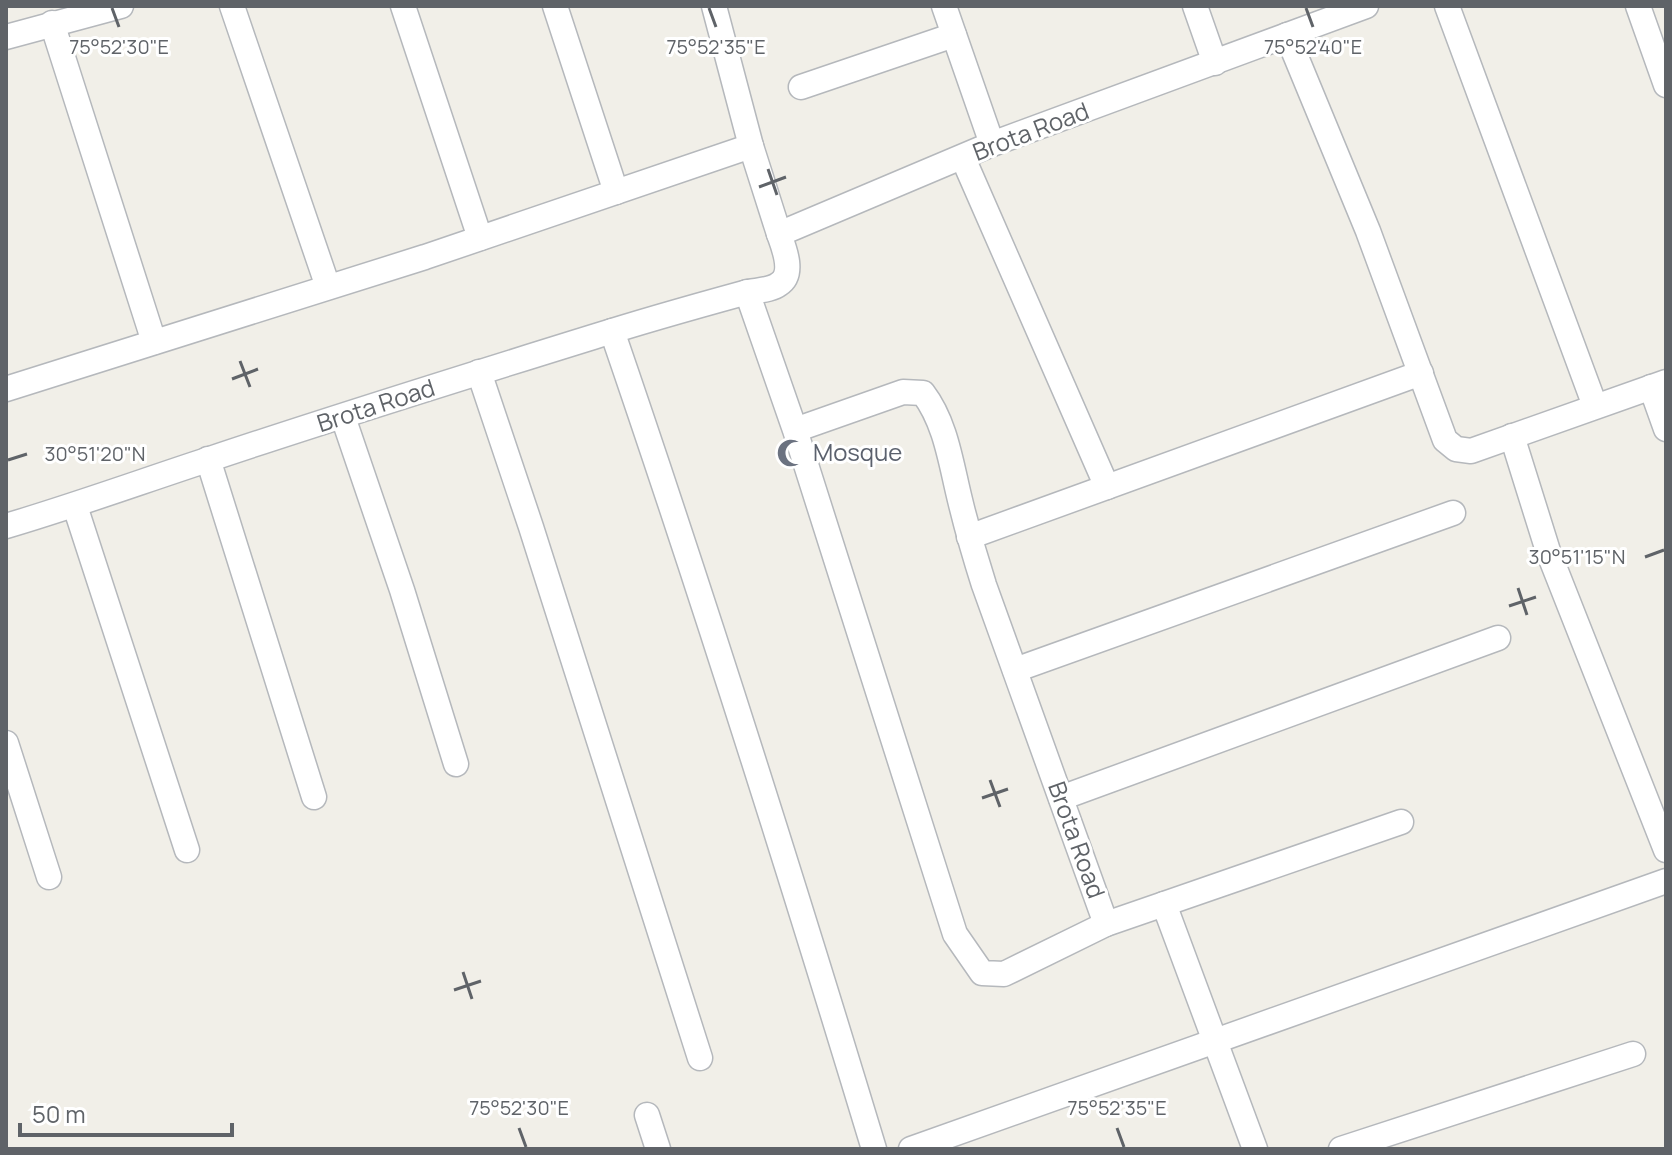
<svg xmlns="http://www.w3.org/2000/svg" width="1672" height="1155" font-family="Manrope,sans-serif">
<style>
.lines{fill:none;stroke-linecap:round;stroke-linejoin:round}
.street-casing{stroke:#b5b8bc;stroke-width:27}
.street{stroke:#fff;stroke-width:24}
.ticks{fill:none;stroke:#5f6368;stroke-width:3}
.labels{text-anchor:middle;stroke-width:6;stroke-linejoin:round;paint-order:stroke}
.street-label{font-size:24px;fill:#5f6368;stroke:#fff}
.worship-label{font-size:24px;fill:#5b616d;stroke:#fff;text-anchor:start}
.ticks-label{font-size:20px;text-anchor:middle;fill:#5f6368;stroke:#fff;stroke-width:6;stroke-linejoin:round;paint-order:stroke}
</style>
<rect width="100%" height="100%" fill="#f1efe8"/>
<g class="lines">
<defs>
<g id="street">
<path d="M232,6l96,281"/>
<path d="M403,6l77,232"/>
<path d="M555,6l61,186"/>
<path d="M714,6l37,140 28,88"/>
<path d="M944,6l48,138"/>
<path d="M1195,6l20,57"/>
<path d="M1447,6l148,400"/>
<path d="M1638,6l28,79"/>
<path d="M52,23l102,319"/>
<path d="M1287,35l81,196 77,209 11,9 15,2 195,-69"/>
<path d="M6,37l115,-31"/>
<path d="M801,87l153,-52"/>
<path d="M963,158l144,329"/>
<path d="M747,292l48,138 108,-38 20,1c23,30 28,71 37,107 7,29 15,57 24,85l122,339 -102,50 -22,-1 -27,-39 -160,-504"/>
<path d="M612,331c93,271 179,544 262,818"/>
<path d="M479,372l52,155 169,531"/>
<path d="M1651,387l15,42"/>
<path d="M6,389l419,-132 326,-111"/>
<path d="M343,417l59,173 54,174"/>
<path d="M1512,436l36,115 118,299"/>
<path d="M208,459l106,338"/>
<path d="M75,506l112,344"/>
<path d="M6,526c68,-20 134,-44 201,-66 128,-43 257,-83 386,-123 50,-16 100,-30 151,-44 11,-3 26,-2 35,-9 16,-10 5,-36 0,-50l213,-90 374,-138"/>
<path d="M969,537l452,-164"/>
<path d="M1015,670l438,-157"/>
<path d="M6,743l43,134"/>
<path d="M1061,798l437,-160"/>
<path d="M1164,904l237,-82"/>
<path d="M1106,924l58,-20 91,245"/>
<path d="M647,1115l11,34"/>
<path d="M911,1149l755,-268"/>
<path d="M1341,1149l292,-95"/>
</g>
</defs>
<use href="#street" class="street-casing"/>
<use href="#street" class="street"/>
</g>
<path class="ticks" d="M112,8l7,19M709,8l7,19M1306,8l7,19M768,169l9,26M759,187l27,-10M240,361l10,26M232,379l26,-10M8,460l19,-6M1645,557l19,-7M1518,588l9,27M1509,606l27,-9M990,780l10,27M982,798l26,-9M463,972l9,27M454,990l27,-9M519,1128l7,19M1117,1128l7,19"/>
<defs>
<symbol id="mosque-bare" viewBox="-9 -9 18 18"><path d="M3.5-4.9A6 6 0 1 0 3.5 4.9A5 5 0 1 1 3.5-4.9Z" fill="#6b7280" stroke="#fff" stroke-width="2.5" paint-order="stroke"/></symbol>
</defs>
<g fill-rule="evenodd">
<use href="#mosque-bare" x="771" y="433" width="40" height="40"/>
</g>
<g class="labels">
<g class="street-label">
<text transform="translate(1031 132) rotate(-21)" y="8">Brota Road</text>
<text transform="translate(376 406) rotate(-18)" y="8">Brota Road</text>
<text transform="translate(1076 840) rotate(70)" y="8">Brota Road</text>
</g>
<g class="worship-label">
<text x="813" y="461">Mosque</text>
</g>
</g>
<g class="ticks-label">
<text x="119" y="54">75°52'30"E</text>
<text x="716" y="54">75°52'35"E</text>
<text x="1313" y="54">75°52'40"E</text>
<text x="95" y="461">30°51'20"N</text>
<text x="1577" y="564">30°51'15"N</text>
<text x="519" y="1115">75°52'30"E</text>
<text x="1117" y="1115">75°52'35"E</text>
</g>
<rect width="1672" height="1155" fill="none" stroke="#5f6368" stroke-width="16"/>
<path d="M20 1123v12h212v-12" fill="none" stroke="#5f6368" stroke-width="4"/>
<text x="32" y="1123" font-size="24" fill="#5f6368" stroke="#ffffff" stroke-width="6" paint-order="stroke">50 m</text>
</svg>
